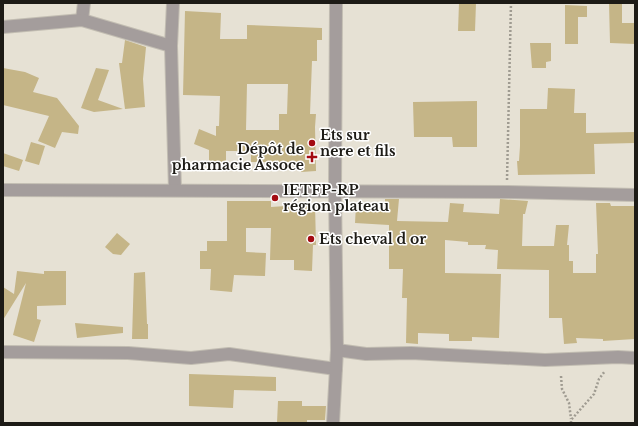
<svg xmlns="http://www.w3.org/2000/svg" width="638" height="426" font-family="'Libre Baskerville',serif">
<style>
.building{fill:#c5b587;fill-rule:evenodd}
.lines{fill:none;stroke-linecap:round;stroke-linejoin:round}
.minor-casing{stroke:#c2bdb2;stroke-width:14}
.path{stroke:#9f9b91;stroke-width:2.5;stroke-dasharray:2 2;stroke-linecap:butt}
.minor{stroke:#a49d9c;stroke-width:12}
.poi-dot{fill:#a30b12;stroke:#fff;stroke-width:1.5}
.labels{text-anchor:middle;stroke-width:3;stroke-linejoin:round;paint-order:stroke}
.poi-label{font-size:14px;font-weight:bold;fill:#1d1b16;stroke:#fff;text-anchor:start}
</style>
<rect width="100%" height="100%" fill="#e6e1d4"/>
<g class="building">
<path d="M459,3h17l-1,28h-17z"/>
<path d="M609,3h13v20h13v21l-25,-1z"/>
<path d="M565,5l22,1v11h-9v27h-13z"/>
<path d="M185,11l36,2 -1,26h27v-14l75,3v12h-5v21h-5l-2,53h6l-1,13 1,44 -15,1v-10h-50v-11h-25v11h-17v-12l-15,-6 5,-15 17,7v-10h3l1,-30 -37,-1zM247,84h41l-1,30h-8v16h-33z"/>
<path d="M125,40l21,7 -3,32 2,28 -20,2 -6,-46h3z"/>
<path d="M530,43h21v18l-5,1v6h-14z"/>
<path d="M3,68l22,4 14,6 -6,14 24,6 22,28 -1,8 -16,-2 -7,16 -17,-7 11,-25 -46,-11z"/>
<path d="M96,68l13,2 -11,30 25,9 -29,3 -13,-4z"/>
<path d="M548,88l27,1 -1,24h12v20l49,-1v11l-41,1 1,30 -77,1 -1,-14h2l1,-15v-37h27z"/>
<path d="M477,101v46h-24l-1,-10h-38l-1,-35z"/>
<path d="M31,142l14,4 -6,19 -14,-4z"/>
<path d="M3,153l20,7 -4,11 -16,-5z"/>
<path d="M385,199h14l-2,22 51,1 2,-19 14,1 -1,8 36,2 1,-15 28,2 -3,13h-2l-1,32h32l2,-21h13l-2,20h2v16h4v12h23v-19h2l-2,-51h14l1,3h24v133l-32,2v-2l-27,-1 1,5 -13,1 -2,-26h-13v-48l-52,-1 1,-19 -13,-1 1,-4h-18v-3l-23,-2v33l56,1 -2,64 -27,-1v4h-23v-7l-31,-1v11l-12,-1 1,-45h-5l1,-29h-14v-44l-34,-2 1,-18 29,2z"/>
<path d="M227,201h44v6l44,-3 1,41h-3l-1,26 -18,-1v-10h-24l1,-32h-25v24l20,1 -1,23 -31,-1 -2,17 -22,-2 1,-21h-11v-18h7v-10h20z"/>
<path d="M117,233l13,11 -9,11 -8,-1 -8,-7z"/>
<path d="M17,271l27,3v-3h22v34l-29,1v13l4,1 -7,22 -21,-7 13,-52 -23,37v-33l11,7z"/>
<path d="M145,272l2,52h1v15h-16l2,-66z"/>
<path d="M75,323l48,4v6l-46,5z"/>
<path d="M189,374l87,3v14l-42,-1 -1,18 -44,-2z"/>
<path d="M278,401h24v5h24l-1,14h-18v3h-30z"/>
</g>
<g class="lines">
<defs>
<g id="minor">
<path d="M173,3l-2,43 4,144"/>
<path d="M82,20l2,-17"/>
<path d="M3,27l79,-7 89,26"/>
<path d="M3,190l503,2 129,3"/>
<path d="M337,350l29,4 45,-1 134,7 73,-3 17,1"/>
<path d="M3,352l125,1 63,5 38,-4 107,15"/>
<path d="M333,423l4,-73 -2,-159 1,-188"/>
</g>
</defs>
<use href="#minor" class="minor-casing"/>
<g class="path">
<path d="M507,180l4,-177"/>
<path d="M561,376l1,13 7,14 2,16"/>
<path d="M571,423v-3l23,-26 5,-15 6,-8"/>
</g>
<use href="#minor" class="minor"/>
</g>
<g class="poi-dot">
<circle cx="312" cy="143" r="4"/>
<path d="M310 151h4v4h4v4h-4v4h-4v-4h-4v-4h4z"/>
<circle cx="275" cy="198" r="4"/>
<circle cx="311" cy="239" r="4"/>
</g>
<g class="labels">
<g class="poi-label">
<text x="320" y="140">Ets sur<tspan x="320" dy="16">nere et fils</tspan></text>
<text x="304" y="154" text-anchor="end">Dépôt de<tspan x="304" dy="16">pharmacie Assoce</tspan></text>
<text x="283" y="195">IETFP-RP<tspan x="283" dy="16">région plateau</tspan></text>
<text x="319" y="244">Ets cheval d or</text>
</g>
</g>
<rect width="638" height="426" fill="none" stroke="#1d1b16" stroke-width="8"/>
</svg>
